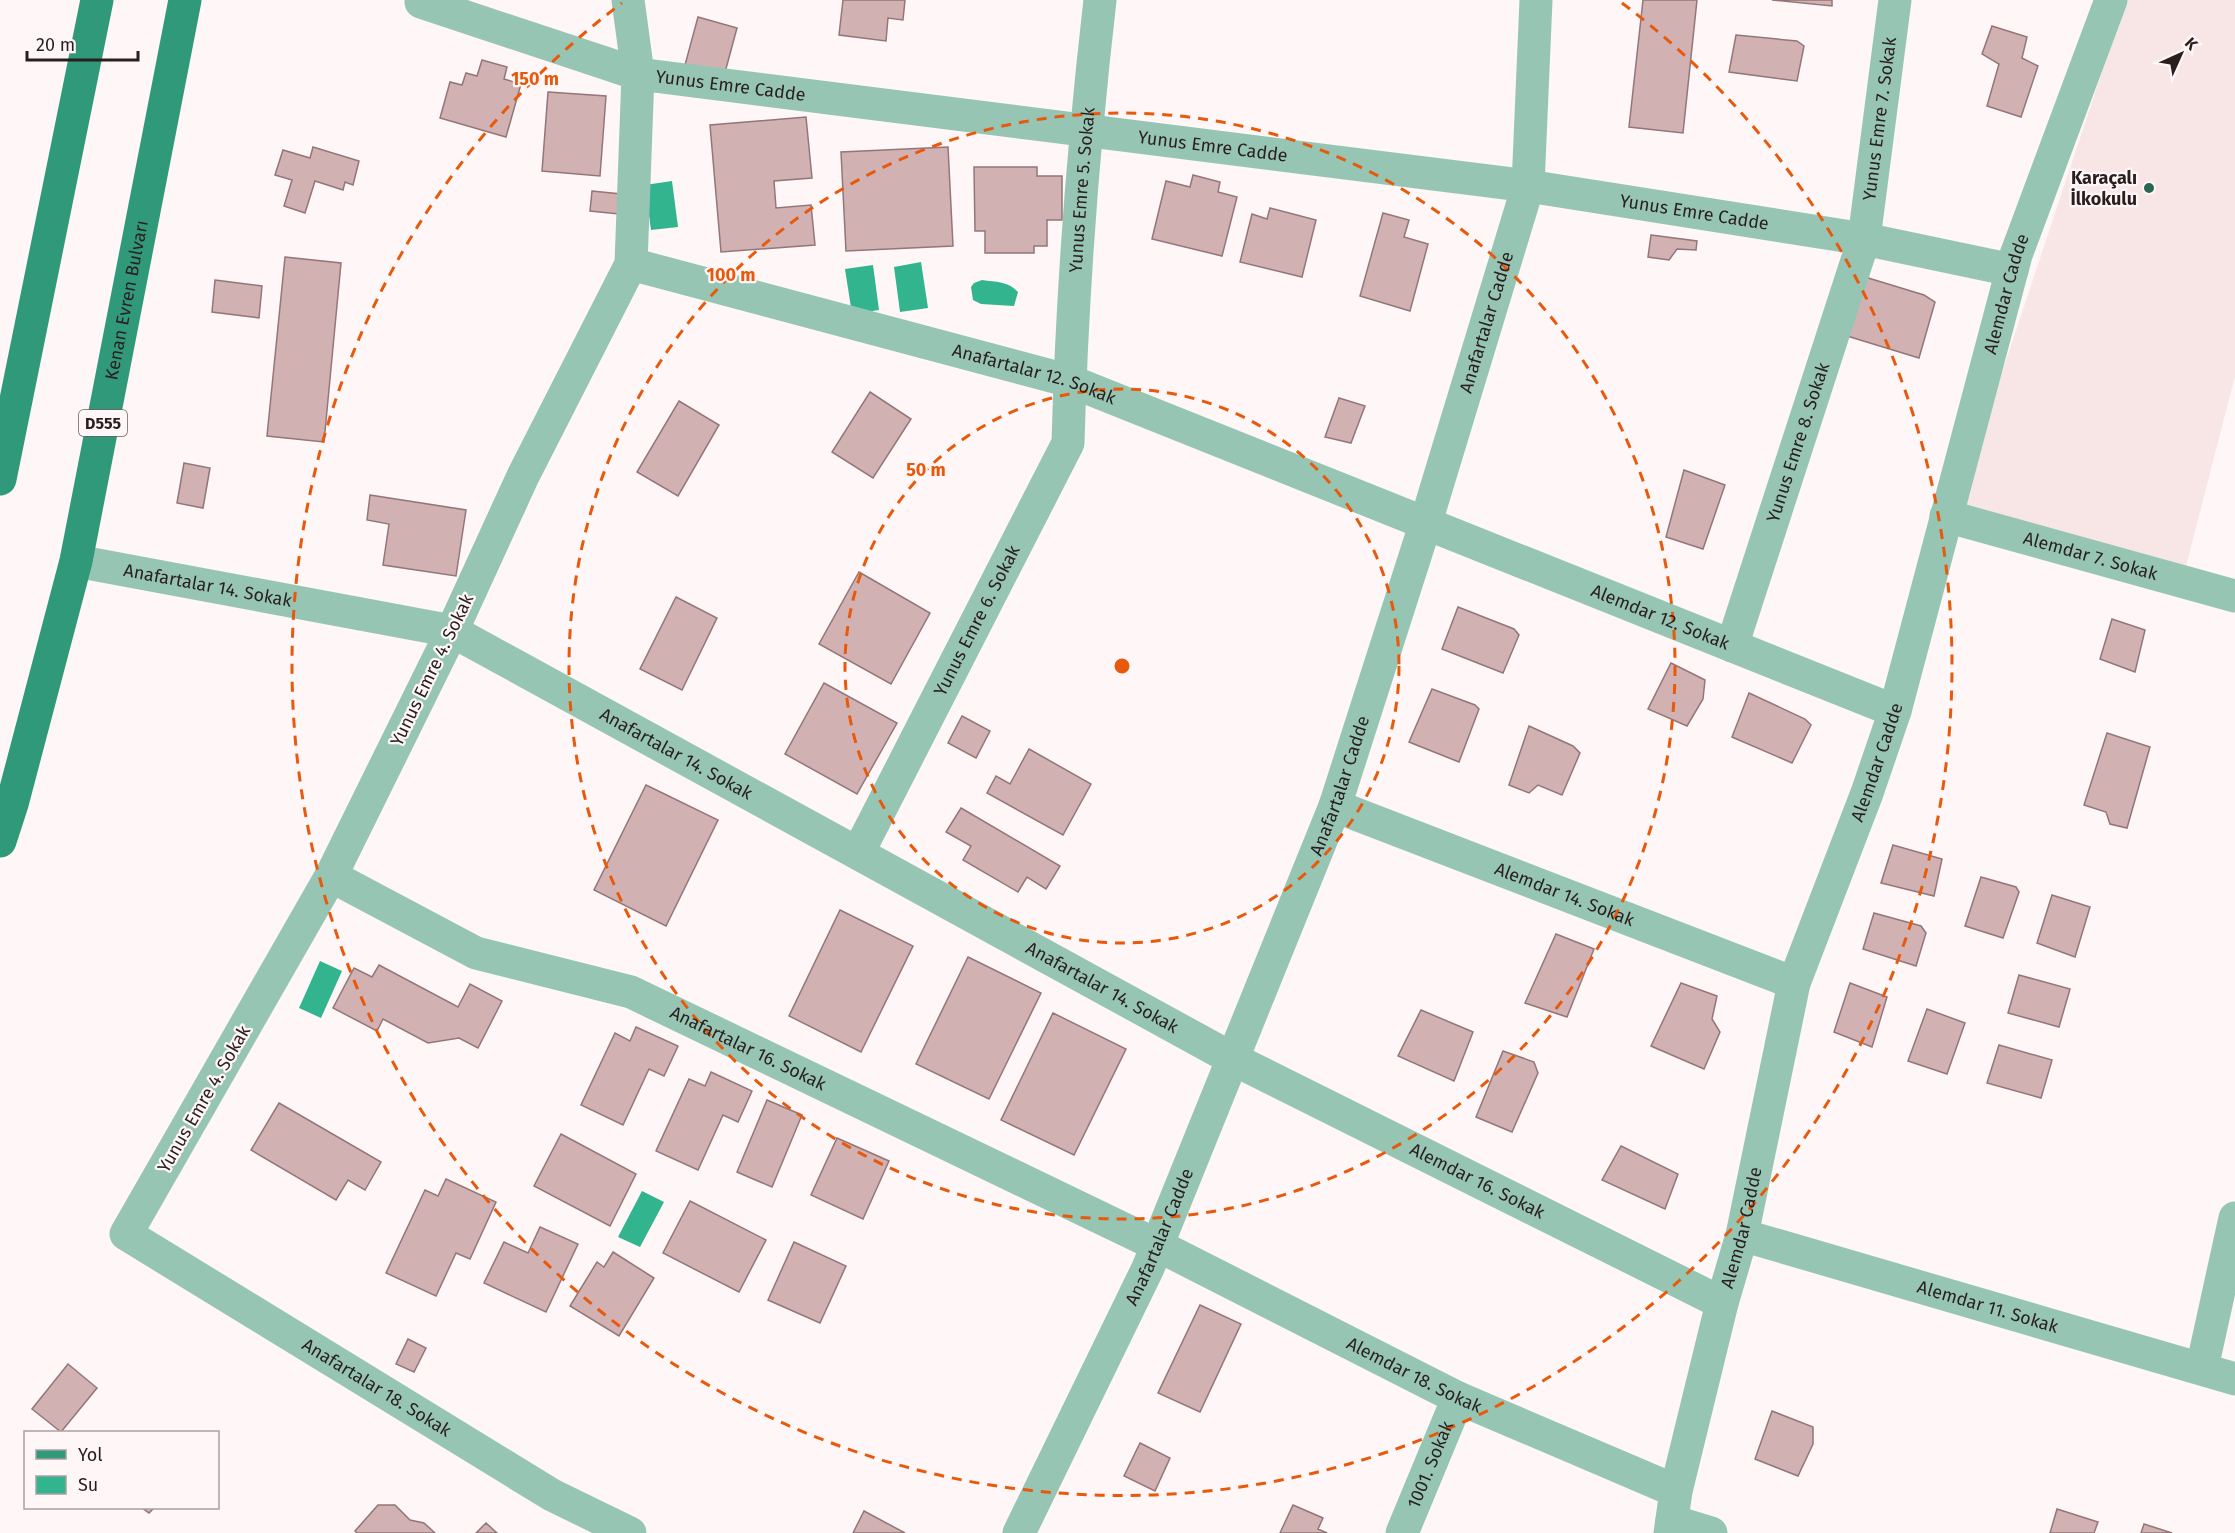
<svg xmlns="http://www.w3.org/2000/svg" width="2235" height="1533" font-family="'Fira Sans',sans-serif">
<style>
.built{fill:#f8e6e7}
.water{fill:#32b58f}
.building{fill:#d2b1b3;stroke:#947678;stroke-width:1.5}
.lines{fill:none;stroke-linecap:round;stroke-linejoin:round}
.minor{stroke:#96c6b3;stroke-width:33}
.major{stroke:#309979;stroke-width:33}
.ring{fill:none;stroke:#e8590c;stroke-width:3;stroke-dasharray:10 8}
.poi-dot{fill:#296752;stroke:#fef6f7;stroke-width:2}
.labels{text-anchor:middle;stroke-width:4.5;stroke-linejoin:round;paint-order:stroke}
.shield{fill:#fef6f7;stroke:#6a5f60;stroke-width:1.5}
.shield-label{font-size:16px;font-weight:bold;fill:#2a1e1f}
.street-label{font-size:18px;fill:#2a1e1f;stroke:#fef6f7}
.poi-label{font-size:18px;font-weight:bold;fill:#2a1e1f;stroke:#fef6f7;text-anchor:end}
.centre{fill:#e8590c;stroke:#fef6f7;stroke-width:3}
.ring-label{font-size:18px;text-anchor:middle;font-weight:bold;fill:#e8590c;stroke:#fef6f7;stroke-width:4.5;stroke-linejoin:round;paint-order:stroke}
</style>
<rect width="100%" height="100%" fill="#fef6f7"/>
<path class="built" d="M2126,0h109v376l-50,194 -227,-65z"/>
<g class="water">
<path d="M672,181l6,46 -27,3 -6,-45z"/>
<path d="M921,262l7,46 -28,4 -6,-45z"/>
<path d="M873,265l6,45 -27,4 -7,-45z"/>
<path d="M982,280c14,2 26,1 36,12l-4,14 -33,-2 -8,-4 -2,-13 3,-4z"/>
<path d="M320,961l22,10 -21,47 -22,-10z"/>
<path d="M642,1191l22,11 -24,45 -22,-10z"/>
</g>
<g class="building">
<path d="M843,0h62l-2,20 -15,-2 -2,23 -47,-6z"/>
<path d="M1643,0h54l-14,133 -54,-6z"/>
<path d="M1772,0h60v6z"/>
<path d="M698,17l39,11 -13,48 -39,-11z"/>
<path d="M1992,26l35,11 -5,21 16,8 -17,51 -34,-11 12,-42 -17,-10z"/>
<path d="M1736,35l61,6 7,5 -7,35 -68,-9z"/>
<path d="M482,60l25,7 -3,12 17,5 -15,53 -66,-19 10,-36 12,3 4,-12 11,3z"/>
<path d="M548,92l58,4 -6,80 -58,-5z"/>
<path d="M806,117l6,61 -38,3 2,27 35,-3 4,40 -94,7 -11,-127z"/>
<path d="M313,147l46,14 -6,24 -8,-3 -2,8 -28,-9 -10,32 -21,-7 8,-26 -17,-5 8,-25 27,8z"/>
<path d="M948,147l5,99 -107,5 -5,-99z"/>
<path d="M974,167h63v9h25v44h-15v26h-13v7h-49v-22h-10z"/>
<path d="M1193,175l27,7 -2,10 19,5 -15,59 -70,-17 14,-58 24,6z"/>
<path d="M592,191l29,3 -2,20 -29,-3z"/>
<path d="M1270,208l46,12 -14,57 -62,-15 12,-48 15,5z"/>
<path d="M1383,213l26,7 -5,17 24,7 -18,67 -50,-15z"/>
<path d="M1651,235l46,6 -1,9 -19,-1 -8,11 -21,-3z"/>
<path d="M285,257l56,6 -17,179 -57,-6z"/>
<path d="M1865,277l59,18 11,7 -16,56 -72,-22z"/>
<path d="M215,280l47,6 -3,32 -47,-6z"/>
<path d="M870,392l41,27 -38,59 -41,-26z"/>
<path d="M1339,398l26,8 -14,37 -26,-6z"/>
<path d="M679,401l40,24 -41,71 -41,-24z"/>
<path d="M184,463l26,5 -7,40 -26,-5z"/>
<path d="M1684,470l41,15 -22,64 -37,-12z"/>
<path d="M370,495l96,15 -10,66 -73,-11 6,-41 -22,-4z"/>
<path d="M859,572l71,41 -39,71 -72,-40z"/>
<path d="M676,597l41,21 -35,72 -42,-21z"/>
<path d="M1458,607l56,22 5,6 -16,38 -61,-24z"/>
<path d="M2112,619l33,11 -10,42 -35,-13z"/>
<path d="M1671,663l34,17 -2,19 -16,27 -39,-17z"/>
<path d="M824,683l73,40 -40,71 -72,-40z"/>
<path d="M1432,689l43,16 4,4 -20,53 -50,-20z"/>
<path d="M1749,693l56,26 6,6 -19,38 -60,-26z"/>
<path d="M962,716l28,15 -14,27 -28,-15z"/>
<path d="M1529,726l44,20 7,7 -18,42 -24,-10 -9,8 -20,-8z"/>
<path d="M2107,733l43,14 -23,81 -17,-4 -4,-12 -22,-7z"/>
<path d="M1029,749l62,35 -28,51 -76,-42 9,-17 14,8z"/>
<path d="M646,785l72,35 -52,106 -72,-36z"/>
<path d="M961,808l99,58 -14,23 -19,-12 -9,15 -55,-32 8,-14 -25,-14z"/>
<path d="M1893,845l49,14 -8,37 -53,-13z"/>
<path d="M1981,877l35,10 3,5 -16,46 -38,-12z"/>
<path d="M2052,895l38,12 -15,50 -38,-14z"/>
<path d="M840,910l73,36 -52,106 -72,-36z"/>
<path d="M1874,913l47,13 5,7 -10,33 -53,-17z"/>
<path d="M1556,934l38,15 -27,68 -42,-14z"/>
<path d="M968,957l73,36 -52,106 -73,-35z"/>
<path d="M379,965l79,42 12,-23 32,17 -24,47 -19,-10 -31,5 -45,-24 -6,12 -44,-23 21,-40 18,9z"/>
<path d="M2019,975l51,14 -11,38 -51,-14z"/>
<path d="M1681,983l36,13 -5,23 8,13 -16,37 -53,-23z"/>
<path d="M1850,983l37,14 -15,50 -38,-15z"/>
<path d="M1927,1009l38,14 -18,51 -39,-13z"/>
<path d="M1421,1010l52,22 -19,49 -56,-25z"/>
<path d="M1053,1013l73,36 -52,106 -73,-35z"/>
<path d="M636,1027l42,19 -14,30 -15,-7 -26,56 -42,-20 34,-72 15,8z"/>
<path d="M1999,1045l53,15 -11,38 -54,-15z"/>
<path d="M1503,1051l31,11 4,11 -26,59 -36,-15z"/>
<path d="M711,1072l41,19 -14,31 -15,-7 -25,55 -42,-19 33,-72 16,7z"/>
<path d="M767,1100l35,15 -30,72 -35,-15z"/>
<path d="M279,1103l102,59 -16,28 -17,-10 -12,20 -85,-50z"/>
<path d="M561,1134l75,40 -26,52 -76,-40z"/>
<path d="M837,1138l52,23 -26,58 -52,-24z"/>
<path d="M1621,1146l57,28 -13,35 -63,-29z"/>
<path d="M446,1179l50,23 -26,57 -14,-6 -20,43 -50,-23 39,-83 13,6z"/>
<path d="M690,1201l76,39 -27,52 -76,-39z"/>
<path d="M540,1227l38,17 -32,68 -62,-29 20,-41 24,11z"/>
<path d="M794,1242l52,24 -26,57 -52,-23z"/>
<path d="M613,1252l41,26 -35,58 -49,-30 27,-44 7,5z"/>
<path d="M1200,1305l41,19 -41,88 -42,-19z"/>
<path d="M408,1339l18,9 -12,24 -18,-8z"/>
<path d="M68,1364l29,24 -36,44 -29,-23z"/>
<path d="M1772,1411l41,16v17l-15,32 -43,-17z"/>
<path d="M1140,1443l30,15 -15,33 -31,-15z"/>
<path d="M378,1505h17l15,15 14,3 11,10h-78l-2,-2z"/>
<path d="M1293,1505l30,13 -5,11 9,4h-47z"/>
<path d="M142,1508h12l-5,5z"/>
<path d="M2057,1509l41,13 -4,11h-44z"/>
<path d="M864,1511l41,22h-52z"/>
<path d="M486,1523l11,10h-21z"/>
<path d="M2144,1524l28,9h-31z"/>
</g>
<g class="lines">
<g class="minor">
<path id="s1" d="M628,0l10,74 -7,190 -108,212 -71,155 -121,245 -205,358 426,261 78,38"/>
<path id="s2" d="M421,2l217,72 890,112 336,53 148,31"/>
<path id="s3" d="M631,264l439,117 825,330"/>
<path id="s4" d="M1946,516l289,80"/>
<path id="s5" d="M76,561l376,70 781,428 489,244"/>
<path id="s6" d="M1732,646l132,-407 31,-239"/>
<path id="s7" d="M1335,806l459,177"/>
<path id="s8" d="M858,853l210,-410c4,-148 15,-296 32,-443"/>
<path id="s9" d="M331,876l145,77 155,39 526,253 301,153 218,93"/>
<path id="s10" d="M1742,1235l493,144"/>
<path d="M2202,1368l33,-150"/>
<path d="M1672,1521l39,12"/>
<path id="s11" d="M1019,1533l129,-265 187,-462 91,-284 102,-336 8,-186"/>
<path id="s12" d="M1402,1533l56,-135"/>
<path id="s13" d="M1670,1533l6,-42 46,-188 20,-68 52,-252 73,-190 28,-82 121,-456 95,-255"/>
</g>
<g class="major">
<path d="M0,479l97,-479"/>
<path id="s14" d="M0,841l12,-37 64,-243 109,-561"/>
</g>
</g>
<g class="ring">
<circle cx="1122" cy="666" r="277"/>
<circle cx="1122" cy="666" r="553"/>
<path d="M1622 3A830 830 0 1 1 622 3"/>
</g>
<circle class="poi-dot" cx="2149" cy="188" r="6"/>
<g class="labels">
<rect class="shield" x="79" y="410" width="48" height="26" rx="4.5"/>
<g class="shield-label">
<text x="103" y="429">D555</text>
</g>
<g class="street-label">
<text dy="6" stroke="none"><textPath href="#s2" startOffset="322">Yunus Emre Cadde</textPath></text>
<text dy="6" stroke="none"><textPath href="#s6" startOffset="549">Yunus Emre 7. Sokak</textPath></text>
<text dy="6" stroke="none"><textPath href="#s2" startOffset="808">Yunus Emre Cadde</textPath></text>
<text dy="6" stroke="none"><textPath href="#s8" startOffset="714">Yunus Emre 5. Sokak</textPath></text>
<text dy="6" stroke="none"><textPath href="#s2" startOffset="1294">Yunus Emre Cadde</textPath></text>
<text dy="6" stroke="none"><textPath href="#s13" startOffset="1286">Alemdar Cadde</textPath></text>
<text dy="6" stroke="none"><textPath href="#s14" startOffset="556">Kenan Evren Bulvarı</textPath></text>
<text dy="6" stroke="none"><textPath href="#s11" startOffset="1300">Anafartalar Cadde</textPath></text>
<text dy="6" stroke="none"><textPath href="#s3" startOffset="418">Anafartalar 12. Sokak</textPath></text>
<text dy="6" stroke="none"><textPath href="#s6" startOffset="214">Yunus Emre 8. Sokak</textPath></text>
<text dy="6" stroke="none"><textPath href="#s4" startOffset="150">Alemdar 7. Sokak</textPath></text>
<text dy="6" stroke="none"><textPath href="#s5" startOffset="134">Anafartalar 14. Sokak</textPath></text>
<text dy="6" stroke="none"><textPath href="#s3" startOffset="1090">Alemdar 12. Sokak</textPath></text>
<text dy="6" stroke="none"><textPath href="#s8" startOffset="261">Yunus Emre 6. Sokak</textPath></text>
<text transform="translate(432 670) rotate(-64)" y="6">Yunus Emre 4. Sokak</text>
<text dy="6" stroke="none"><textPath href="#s5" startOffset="638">Anafartalar 14. Sokak</textPath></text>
<text dy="6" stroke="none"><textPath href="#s13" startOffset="800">Alemdar Cadde</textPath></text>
<text dy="6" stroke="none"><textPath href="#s11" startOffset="814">Anafartalar Cadde</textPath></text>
<text dy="6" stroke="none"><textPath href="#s7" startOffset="246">Alemdar 14. Sokak</textPath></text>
<text dy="6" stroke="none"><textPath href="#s5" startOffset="1124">Anafartalar 14. Sokak</textPath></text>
<text dy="6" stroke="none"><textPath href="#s9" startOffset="454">Anafartalar 16. Sokak</textPath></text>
<text transform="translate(204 1099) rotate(-60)" y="6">Yunus Emre 4. Sokak</text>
<text dy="6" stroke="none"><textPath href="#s5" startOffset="1546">Alemdar 16. Sokak</textPath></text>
<text dy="6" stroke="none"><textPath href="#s13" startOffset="314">Alemdar Cadde</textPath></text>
<text dy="6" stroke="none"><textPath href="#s11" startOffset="328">Anafartalar Cadde</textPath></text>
<text dy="6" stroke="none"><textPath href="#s10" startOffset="256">Alemdar 11. Sokak</textPath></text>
<text dy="6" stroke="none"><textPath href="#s9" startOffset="1196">Alemdar 18. Sokak</textPath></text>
<text dy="6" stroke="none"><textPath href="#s1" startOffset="1653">Anafartalar 18. Sokak</textPath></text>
<text dy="6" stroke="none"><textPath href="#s12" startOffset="74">1001. Sokak</textPath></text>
</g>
<g class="poi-label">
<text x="2137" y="184">Karaçalı<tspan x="2137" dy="21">İlkokulu</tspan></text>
</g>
</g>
<circle cx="1122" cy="666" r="9" class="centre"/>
<g class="ring-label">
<text x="535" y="85">150 m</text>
<text x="731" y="281">100 m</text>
<text x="926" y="476">50 m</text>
</g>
<rect x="24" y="1431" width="195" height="78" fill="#fef6f7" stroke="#a9a0a1" stroke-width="1.5"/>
<rect x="36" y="1450" width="30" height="9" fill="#309979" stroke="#a9a0a1" stroke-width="1.5"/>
<text x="78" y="1461" font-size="18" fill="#2a1e1f">Yol</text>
<rect x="36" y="1476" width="30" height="18" fill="#32b58f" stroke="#a9a0a1" stroke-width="1.5"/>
<text x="78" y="1491" font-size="18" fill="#2a1e1f">Su</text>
<g transform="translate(2181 54) rotate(45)" stroke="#fef6f7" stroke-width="4.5" paint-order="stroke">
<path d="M0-4.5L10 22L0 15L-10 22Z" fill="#2a1e1f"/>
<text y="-9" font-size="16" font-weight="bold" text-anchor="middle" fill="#2a1e1f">K</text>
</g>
<path d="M27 51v9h111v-9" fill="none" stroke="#2a1e1f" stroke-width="3"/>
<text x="36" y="51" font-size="18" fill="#2a1e1f" stroke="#fef6f7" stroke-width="4.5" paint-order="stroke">20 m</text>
</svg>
